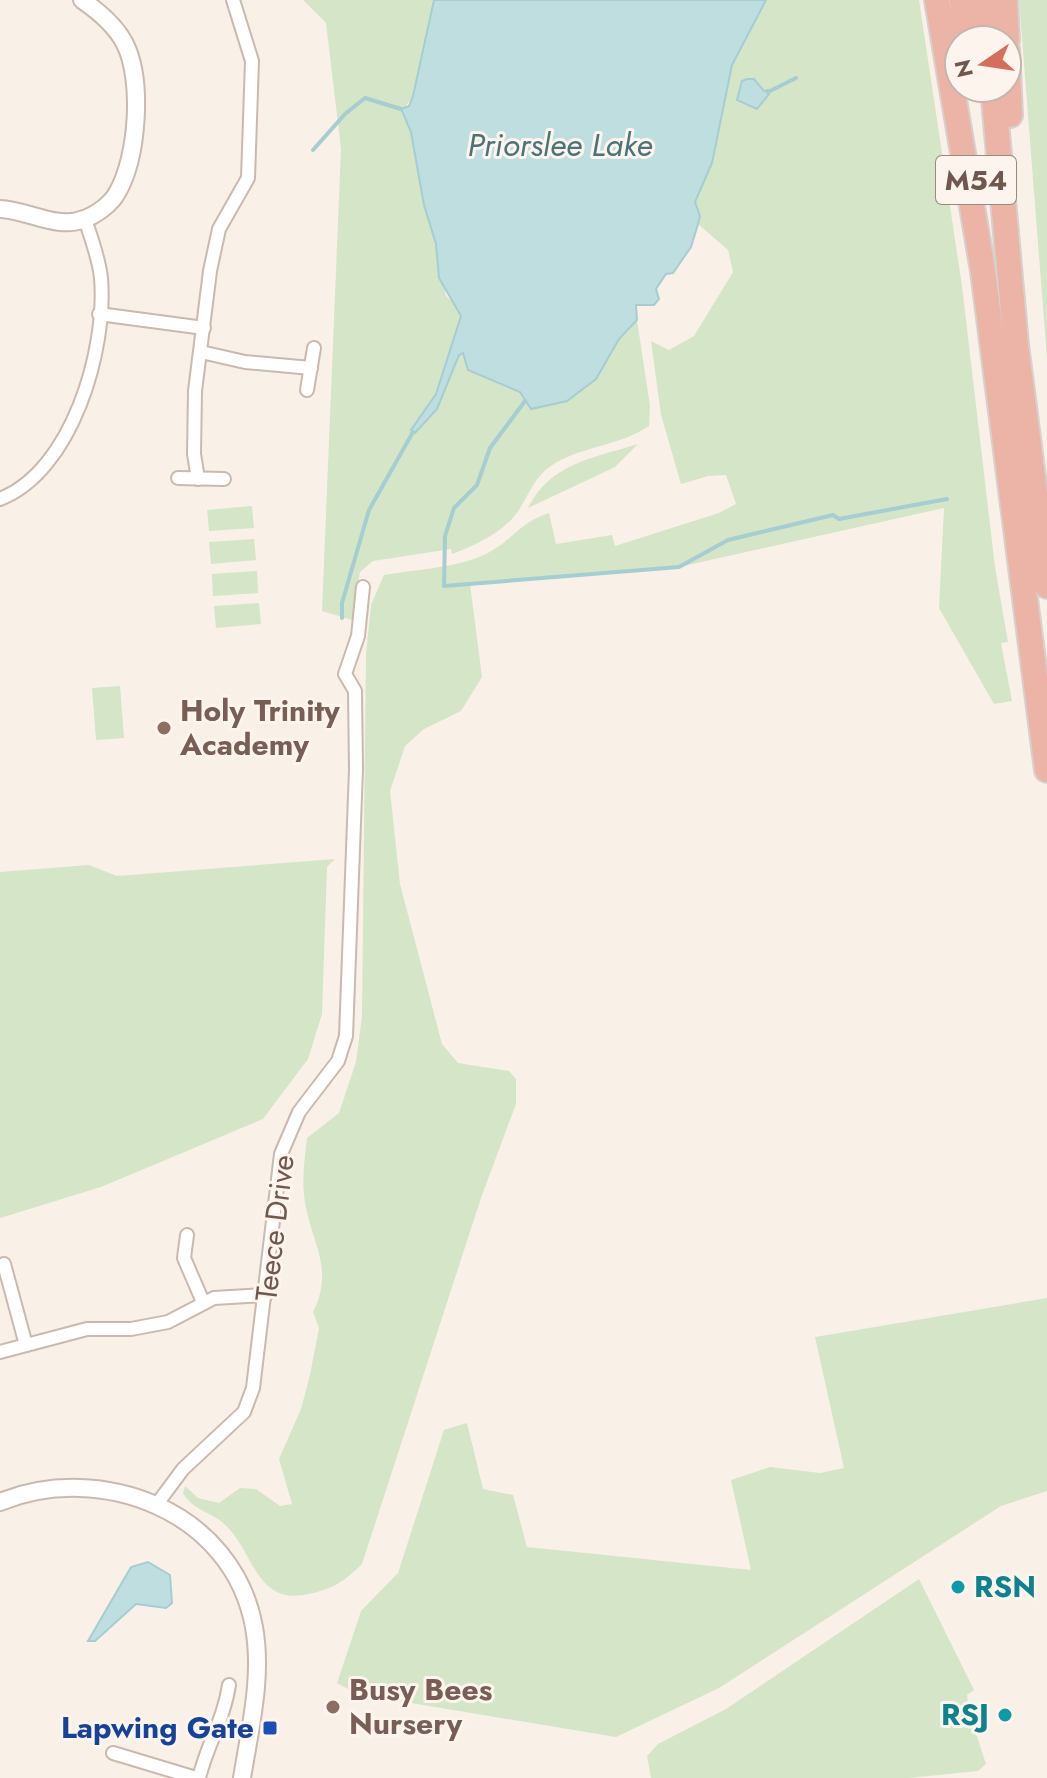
<svg xmlns="http://www.w3.org/2000/svg" width="1047" height="1778" font-family="Jost,sans-serif">
<style>
.green{fill:#d5e5c7}
.water{fill:#bedee0;stroke:#a6cdd1;stroke-width:2}
.lines{fill:none;stroke-linecap:round;stroke-linejoin:round}
.stream{stroke:#a6cdd1;stroke-width:4}
.minor-casing{stroke:#cab9ae;stroke-width:16}
.tertiary-casing{stroke:#cab9ae;stroke-width:20}
.motorway-casing{stroke:#d7d0ce;stroke-width:28}
.minor{stroke:#fff;stroke-width:12}
.tertiary{stroke:#fff;stroke-width:16}
.motorway{stroke:#ebb4a6;stroke-width:24}
.education-dot{fill:#8d6e63;stroke:#fdf5ed;stroke-width:3}
.culture-dot{fill:#0f9aa8;stroke:#fdf5ed;stroke-width:3}
.transit-dot{fill:#1a4fb4;stroke:#fdf5ed;stroke-width:3}
.labels{text-anchor:middle;stroke-width:6;stroke-linejoin:round;paint-order:stroke}
.shield{fill:#fdf5ed;stroke:#9a877e;stroke-width:2}
.shield-label{font-size:28px;font-weight:bold;fill:#70584f}
.education-label{font-size:30px;font-weight:bold;fill:#785e54;stroke:#fdf5ed;text-anchor:start}
.street-label{font-size:30px;fill:#70584f;stroke:#fdf5ed}
.culture-label{font-size:30px;font-weight:bold;fill:#0d838f;stroke:#fdf5ed;text-anchor:start}
.transit-label{font-size:30px;font-weight:bold;fill:#164399;stroke:#fdf5ed;text-anchor:end}
.water-label{font-size:32px;font-style:italic;fill:#48747a;stroke:#fdf5ed}
</style>
<rect width="100%" height="100%" fill="#f9f1e7"/>
<g class="green">
<path d="M303,0h132l-22,96 -12,17 10,19 35,164 13,12 2,8 -25,78 -24,36 25,-21 22,-54 4,-2 5,17 52,22 76,-13 23,-40 18,-19 13,86 -1,20c-28,19 -63,20 -92,36 -27,15 -28,39 -46,58 -16,16 -38,26 -59,34l-1,-5 -78,12 -13,11 -8,48 -30,-9 19,-462 -15,-126z"/>
<path d="M766,0h153l43,286 33,281 13,75 -7,1 11,58 -18,3 -55,-96 5,-100 -265,59 -209,17 12,93 -21,34 -37,18 -19,17 -15,45 10,93 42,160 16,19 51,8 7,8v25l-35,94 -119,366c-20,20 -32,26 -58,31 -50,8 -51,-48 -82,-73 -14,-11 -29,-12 -39,-29l2,-7 13,12 21,5 21,-15 16,1 24,17 12,-2 -13,-45 22,-50 9,-34 9,-47 -6,-16c23,-46 -4,-71 -9,-117 -2,-18 1,-39 3,-57l32,-25 17,-51 6,-46 4,-362 5,-49 13,-30c33,-6 80,-7 109,-25 23,-14 27,-27 56,-37l7,31 56,-9 3,11 104,-33 17,-9 -10,-29 -18,1 -27,8 -20,-69 -10,-74 18,9 25,-14 39,-64 -5,-22 -30,-26 2,-7 -5,-15 17,-39 20,-98z"/>
<path d="M1019,0h28v358z"/>
<path d="M638,444l-23,23 -87,41c22,-45 66,-50 110,-64z"/>
<path d="M252,506l2,22 -45,3 -2,-21z"/>
<path d="M254,539l2,21 -45,4 -2,-22z"/>
<path d="M257,571l1,22 -45,3 -1,-22z"/>
<path d="M259,603l2,21 -45,4 -2,-22z"/>
<path d="M120,686l4,52 -28,2 -4,-52z"/>
<path d="M335,859l-8,8 -5,147 -14,45 -45,60 -162,68 -101,31v-346l89,-7 28,11z"/>
<path d="M1047,1298v193l-46,15 -282,182 -103,49 -259,-43 -20,-11 24,-72 37,-38 46,-143 23,-7 16,66 30,6 14,52 224,23 -20,-90 39,-13 50,6 24,-5 -29,-131z"/>
<path d="M919,1579l55,111 -7,5 2,17 17,52 -8,7 -69,7h-258l-4,-22 11,-12 68,-35z"/>
</g>
<g class="water">
<path d="M434,0h332l-34,65 -20,98 -17,39 5,14 -2,8 -7,23 -18,26 -7,1 -10,15 3,10 -5,6h-18l1,15 -18,19 -23,40 -29,22 -36,8 -11,-17 -52,-22 -5,-17 -4,2 -22,54 -22,24 -4,-3 25,-36 25,-78 -22,-38 -3,-34 -12,-39 -13,-73 -10,-23 8,-3 4,-10z"/>
<path d="M747,79h7l10,12 4,-1 1,4 -12,15 -20,-9 5,-19z"/>
<path d="M148,1562l22,13 2,28 -6,5 -30,-4 -41,37h-7l43,-74z"/>
</g>
<g class="lines">
<g class="stream">
<path d="M768,92l28,-14"/>
<path d="M313,150l32,-36 20,-16 36,11"/>
<path d="M525,401l-35,47 -13,37 -23,23 -9,28 -1,50 235,-19 49,-27 105,-25 6,4 108,-20"/>
<path d="M342,618v-15l27,-93 44,-78"/>
</g>
<defs>
<g id="minor">
<path d="M99,314l105,14"/>
<path d="M201,352l44,10 66,6"/>
<path d="M307,390l7,-42"/>
<path d="M178,478l46,1"/>
<path d="M198,479l-4,-25 1,-63 15,-120 9,-42 29,-51 4,-117 -19,-61"/>
<path d="M0,499c72,-28 107,-149 101,-221 -2,-20 -10,-40 -16,-59"/>
<path d="M187,1235l-3,23 19,44"/>
<path d="M4,1264l22,81"/>
<path d="M0,1352l87,-23h44l37,-7 46,-24 52,-3"/>
<path d="M157,1504l26,-35 61,-57 9,-24 28,-234 18,-42 39,-51 8,-25 10,-267 -1,-78 -10,-17 13,-38 5,-49"/>
<path d="M113,1753l83,25"/>
<path d="M199,1778c8,-33 25,-59 30,-93"/>
</g>
<g id="tertiary">
<path d="M0,209c28,1 57,21 84,10 12,-4 27,-15 33,-26 21,-36 26,-113 8,-149 -9,-18 -27,-33 -43,-44"/>
<path d="M0,1502c101,-41 233,9 254,125 9,50 -4,101 -12,151"/>
</g>
<g id="motorway">
<path d="M937,0l46,271 64,499"/>
<path d="M962,0l3,40"/>
<path d="M985,0l4,40"/>
<path d="M1005,0l2,40"/>
<path d="M1007,49l3,66"/>
<path d="M993,88l23,257 31,241"/>
</g>
</defs>
<use href="#minor" class="minor-casing"/>
<use href="#tertiary" class="tertiary-casing"/>
<use href="#motorway" class="motorway-casing"/>
<use href="#minor" class="minor"/>
<use href="#tertiary" class="tertiary"/>
<use href="#motorway" class="motorway"/>
</g>
<g class="education-dot">
<circle cx="164" cy="728" r="8"/>
<circle cx="333" cy="1707" r="8"/>
</g>
<g class="culture-dot">
<circle cx="958" cy="1587" r="8"/>
<circle cx="1005" cy="1715" r="8"/>
</g>
<rect class="transit-dot" x="262" y="1720" width="16" height="16" rx="4"/>
<g class="labels">
<rect class="shield" x="936" y="156" width="80" height="48" rx="6"/>
<g class="shield-label">
<text x="976" y="190">M54</text>
</g>
<g class="education-label">
<text x="180" y="721">Holy Trinity<tspan x="180" dy="34">Academy</tspan></text>
<text x="349" y="1700">Busy Bees<tspan x="349" dy="34">Nursery</tspan></text>
</g>
<g class="street-label">
<text transform="translate(275 1228) rotate(-83)" y="10">Teece Drive</text>
</g>
<g class="culture-label">
<text x="974" y="1597">RSN</text>
<text x="989" y="1725" text-anchor="end">RSJ</text>
</g>
<g class="transit-label">
<text x="254" y="1738">Lapwing Gate</text>
</g>
<g class="water-label">
<text x="560" y="156">Priorslee Lake</text>
</g>
</g>
<g transform="translate(983 64) rotate(257)"><circle r="38" fill="#fdf5ed" stroke="#c5b6ae" stroke-width="2"/>
<path d="M0-6L14 30L0 20L-14 30Z" fill="#d36f5c"/>
<text y="-12" font-size="22" font-weight="bold" text-anchor="middle" fill="#70584f">N</text>
</g>
</svg>
